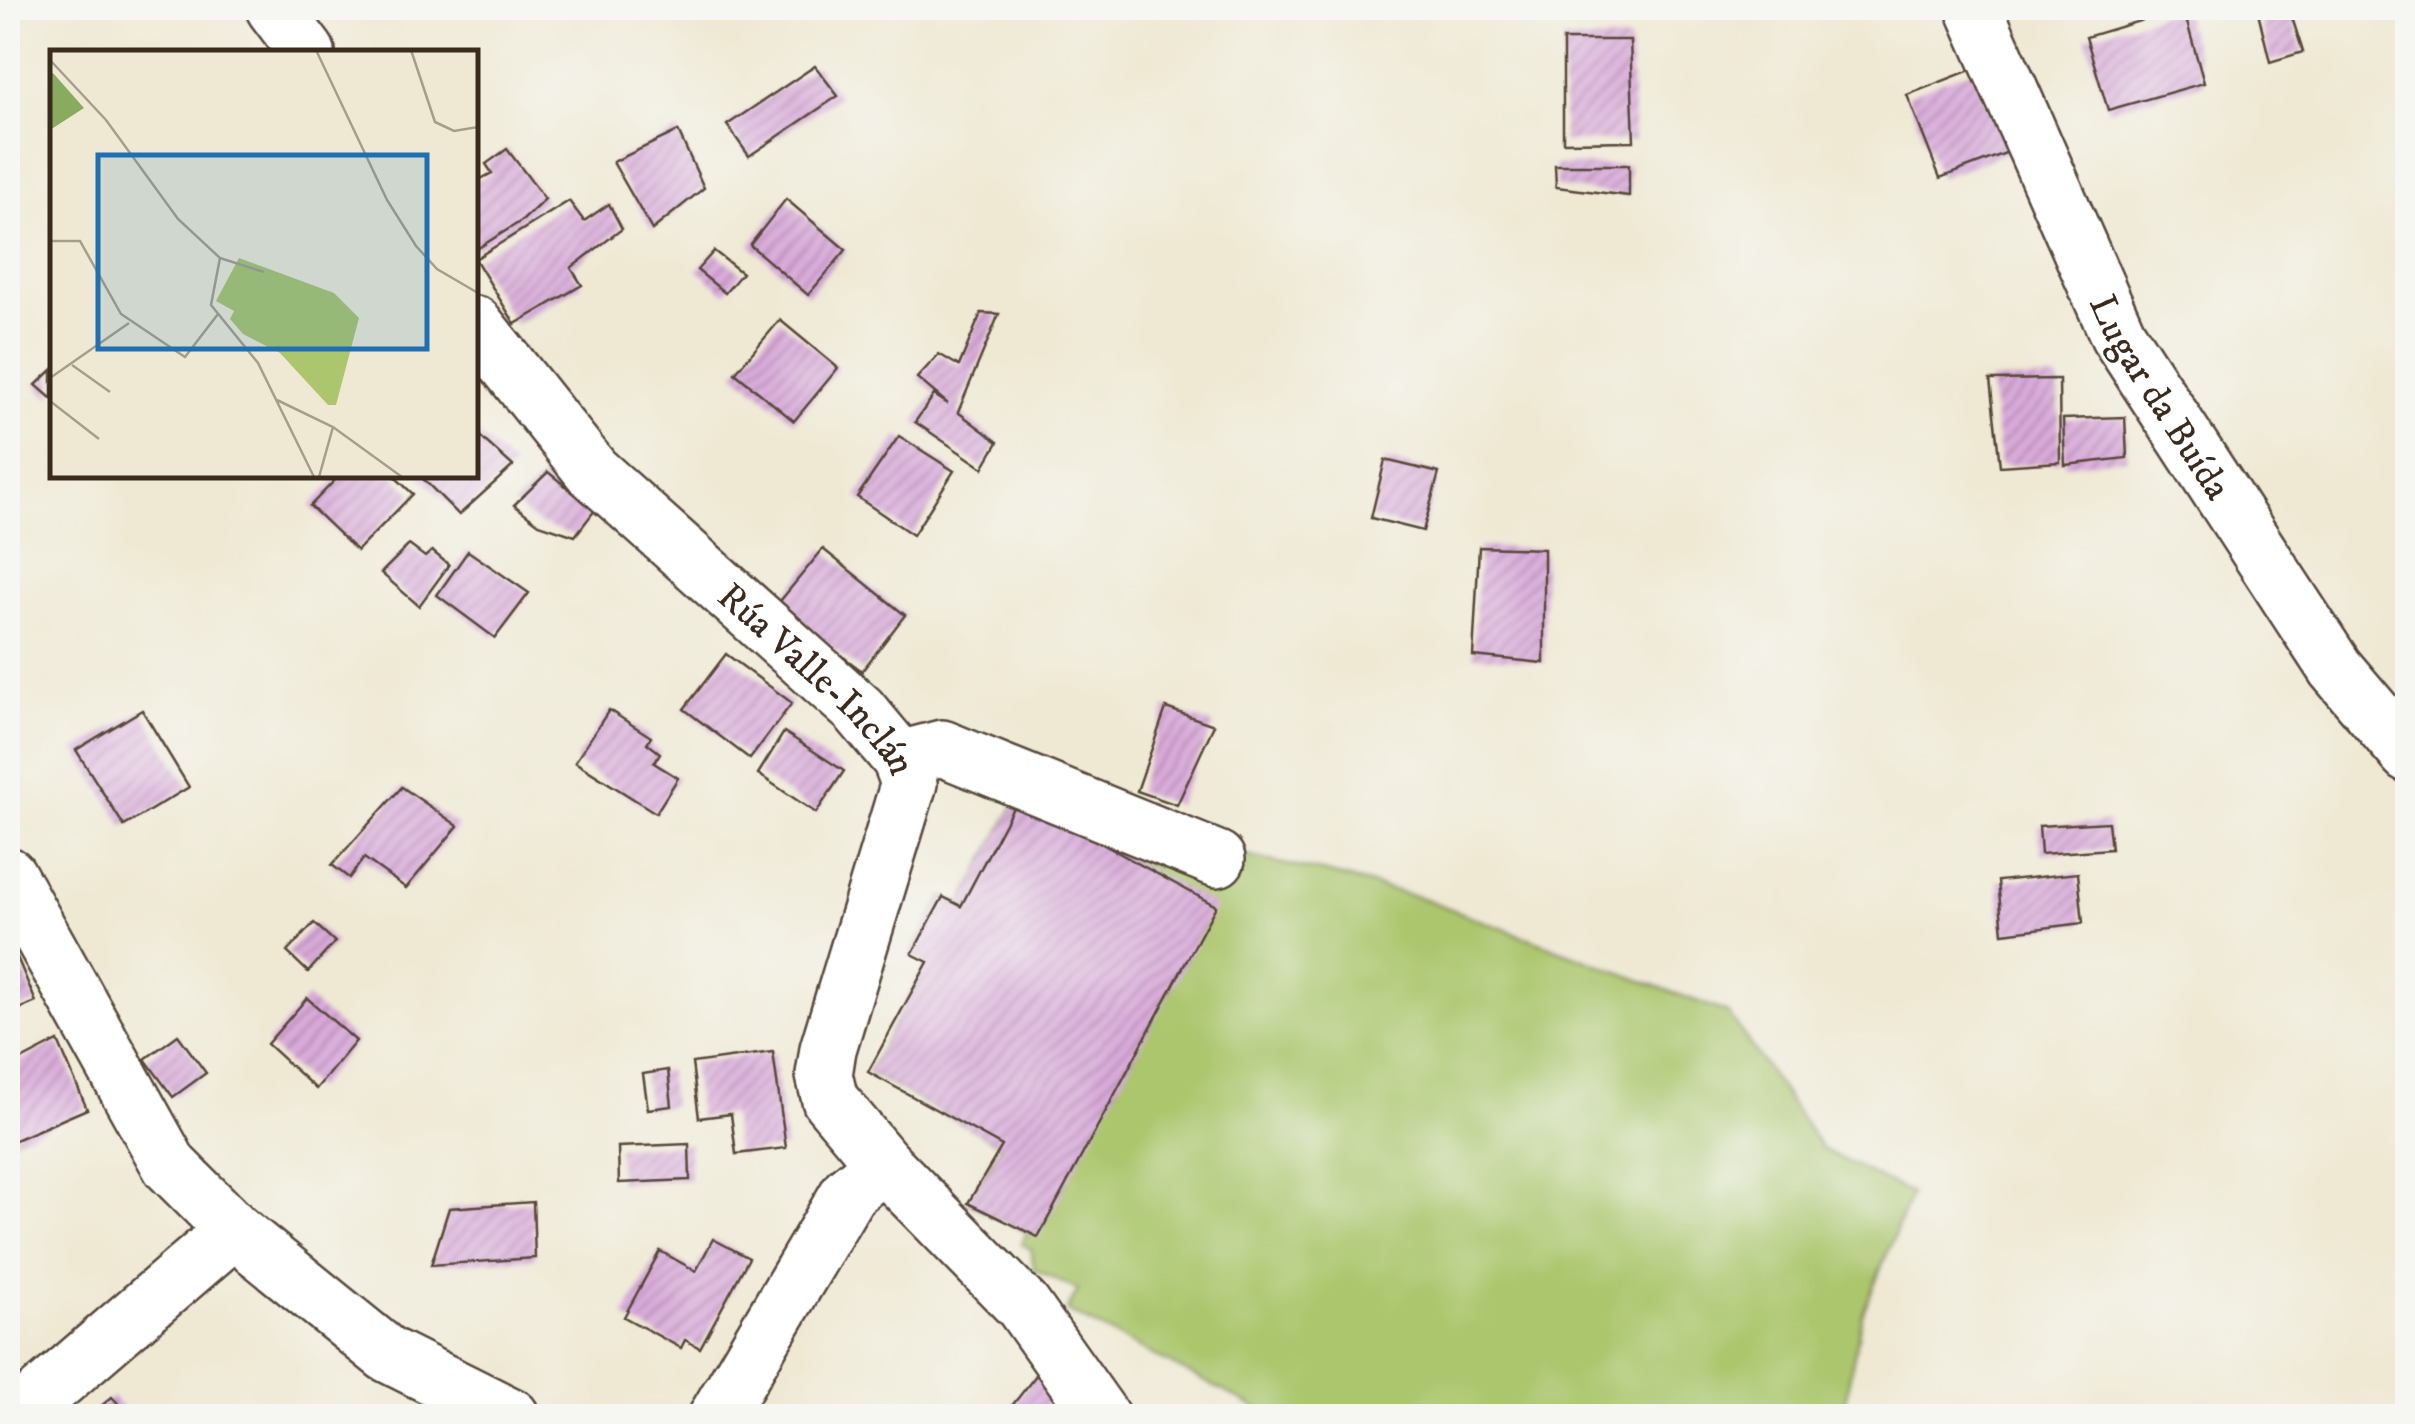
<svg xmlns="http://www.w3.org/2000/svg" width="2415" height="1424" font-family="'IM FELL DW Pica',serif">
<style>
.park{fill:#abc66d;stroke:#737846;stroke-width:2.5}
.building{fill:url(#building-hatch)}
.lines{fill:none;stroke-linecap:round;stroke-linejoin:round}
.minor-casing{stroke:#564739;stroke-width:60}
.minor{stroke:#fff;stroke-width:55}
.labels{text-anchor:middle;stroke-width:8;stroke-linejoin:round;paint-order:stroke}
.street-label{font-size:38px;fill:#3b2a1e;stroke:#f6f6f2}
.inset-road{fill:none;stroke:#a79d8b;stroke-width:2.5}
.view{fill:#1f6fb2;fill-opacity:0.15;stroke:#1f6fb2;stroke-width:5}
.inset-edge{fill:none;stroke:#3b2a1e;stroke-width:5}
</style>
<defs>
<pattern id="building-hatch" width="6" height="6" patternUnits="userSpaceOnUse" patternTransform="scale(2.5)"><rect width="6" height="6" fill="#d9aada"/><path d="M-1 1l2-2M0 6l6-6M5 7l2-2" fill="none" stroke="#b18bb0"/></pattern>
</defs>
<rect width="100%" height="100%" fill="#f6f6f2"/>
<filter id="ink" filterUnits="userSpaceOnUse"><feTurbulence type="fractalNoise" baseFrequency=".01" numOctaves="2"/><feDisplacementMap in="SourceGraphic" scale="20" xChannelSelector="R" yChannelSelector="G"/><feConvolveMatrix kernelMatrix="1 2 1 2 8 2 1 2 1" color-interpolation-filters="sRGB"/></filter>
<filter id="wash" filterUnits="userSpaceOnUse"><feTurbulence type="fractalNoise" baseFrequency=".0048" numOctaves="4" result="noise"/><feDisplacementMap in="SourceGraphic" scale="40" xChannelSelector="R" yChannelSelector="G"/><feGaussianBlur stdDeviation="2.25" result="paint"/><feColorMatrix in="noise" values="0 0 0 0 0 0 0 0 0 0 0 0 0 0 0 0 0 1.4 0 .05"/><feComposite in="paint" operator="in"/></filter>
<g filter="url(#wash)">
<rect width="100%" height="100%" fill="#efe9d4"/>
<path class="park" d="M1018,798l180,48 128,27 96,25 306,115 94,136 89,45 -49,121 -20,101h-570l-205,-105 11,-21 -44,-21 -3,-20 -10,-5 6,-12 -59,-29 33,-58 -133,-73 60,-109 -16,-9 31,-57 18,8z"/>
<g id="blocks">
<g class="building">
<path d="M2183,8l21,75 -96,27 -22,-73z"/>
<path d="M2257,8h32l14,44 -33,10z"/>
<path d="M1563,40h67l4,101 -71,1z"/>
<path d="M815,66l23,30 -89,60 -22,-31z"/>
<path d="M1973,69l38,82 -71,27 -33,-83z"/>
<path d="M678,131l26,57 -52,42 -39,-68z"/>
<path d="M507,149l38,50 -22,21 -48,30v-68l17,-9 -6,-9z"/>
<path d="M1555,165h74v31l-73,-9z"/>
<path d="M786,199l60,51 -38,45 -58,-50z"/>
<path d="M569,201l15,20 25,-17 13,25 -51,39 11,17 -67,39 -40,-65z"/>
<path d="M714,251l28,22 -17,20 -28,-23z"/>
<path d="M981,313l18,1 -41,98 40,30 -15,26 -68,-46 19,-27 14,9 -31,-26 22,-24 20,12z"/>
<path d="M780,320l58,48 -44,53 -59,-48z"/>
<path d="M52,370v29l-16,-14z"/>
<path d="M2059,379l1,83 -60,4 -10,-86z"/>
<path d="M2125,417l2,41 -62,7 -2,-46z"/>
<path d="M475,432l38,34 -54,49 -40,-40h56z"/>
<path d="M899,436l55,35 -41,64 -56,-38z"/>
<path d="M1385,460l54,13 -16,58 -52,-13z"/>
<path d="M548,472l47,38 -20,26 -36,-12 -25,-19z"/>
<path d="M340,475h53l20,19 -56,57 -47,-45z"/>
<path d="M409,545l16,12 7,-6 17,14 -30,41 -38,-33z"/>
<path d="M1479,547l65,2v114l-71,-7z"/>
<path d="M823,549l82,66 -43,56 -86,-65z"/>
<path d="M468,551l61,42 -34,45 -58,-43z"/>
<path d="M726,654l66,49 -42,56 -66,-50z"/>
<path d="M1166,708l48,17 -37,80 -40,-14z"/>
<path d="M142,710l47,77 -65,39 -48,-76z"/>
<path d="M609,710l42,27 -4,6 13,10 -6,10 24,15 -22,35 -81,-51z"/>
<path d="M784,732l60,39 -28,42 -58,-39z"/>
<path d="M402,787l56,39 -52,62 -42,-30 -15,20 -17,-13z"/>
<path d="M1018,798l198,108 -178,331 -70,-34 34,-57 -134,-74 60,-110 -16,-8 31,-57 18,9z"/>
<path d="M2108,822l3,27 -70,5 -2,-28z"/>
<path d="M2078,873l5,50 -80,10 -5,-52z"/>
<path d="M314,923l21,19 -27,30 -21,-20z"/>
<path d="M8,936l28,66 -28,12z"/>
<path d="M307,998l49,43 -40,48 -49,-45z"/>
<path d="M178,1035l28,38 -33,24 -28,-38z"/>
<path d="M58,1041l29,68 -79,34v-76z"/>
<path d="M773,1052l13,96 -50,6 -5,-40 -32,4 -7,-55z"/>
<path d="M668,1070l4,36 -24,3 -5,-35z"/>
<path d="M689,1144l1,36 -71,3 -1,-36z"/>
<path d="M533,1202l2,56 -104,7 18,-57z"/>
<path d="M713,1239l36,19 -49,90 -15,-8 -4,8 -57,-31 36,-66 36,20z"/>
<path d="M1037,1374l37,42h-62l-5,-4z"/>
<path d="M112,1397l18,19h-41z"/>
</g>
</g>
</g>
<g filter="url(#ink)">
<use href="#blocks" fill-opacity="0" stroke="#564739" stroke-width="2.5"/>
<g class="lines">
<defs>
<g id="minor">
<path d="M274,8l33,44"/>
<path id="s1" d="M1974,8l144,327 217,333 73,86"/>
<path id="s2" d="M475,324l117,147 267,239 41,49 9,24 -81,266 -4,26 6,25 54,64 139,142 78,110"/>
<path d="M900,759l42,-11 275,111"/>
<path d="M8,875l162,291 64,64 153,124 124,62"/>
<path d="M18,1416l216,-186"/>
<path d="M717,1416l132,-224 35,-28"/>
</g>
</defs>
<use href="#minor" class="minor-casing"/>
<use href="#minor" class="minor"/>
</g>
</g>
<g class="labels">
<g class="street-label">
<text dy="13" stroke="none"><textPath href="#s1" startOffset="432">Lugar da Buída</textPath></text>
<text dy="13" stroke="none"><textPath href="#s2" startOffset="495">Rúa Valle-Inclán</textPath></text>
</g>
</g>
<g transform="translate(50 50)">
<rect width="428" height="428" fill="#efe9d4"/>
<path d="M3,23l31,35 -34,22v-56z" fill="#88ab60"/>
<path d="M189,208l95,35 25,25 -23,87h-8l-48,-52 -37,-19 -13,-15 4,-8 -18,-10z" fill="#abc66d"/>
<path class="inset-road" d="M266,0l71,150 29,46 21,23 41,24M361,0l24,72 19,9 24,-4M0,10l56,60 72,99 42,39 -9,47 47,58 56,114M0,191h30l41,73 64,43 33,-43M170,208l44,14M22,315l38,27M0,328l79,-55M227,350l56,27 69,50M0,351l49,38M269,427l14,-50"/>
<path class="view" d="M48,105h329v194h-329z"/>
<rect width="428" height="428" class="inset-edge"/>
</g>
<rect width="2415" height="1424" fill="none" stroke="#f6f6f2" stroke-width="40"/>
</svg>
